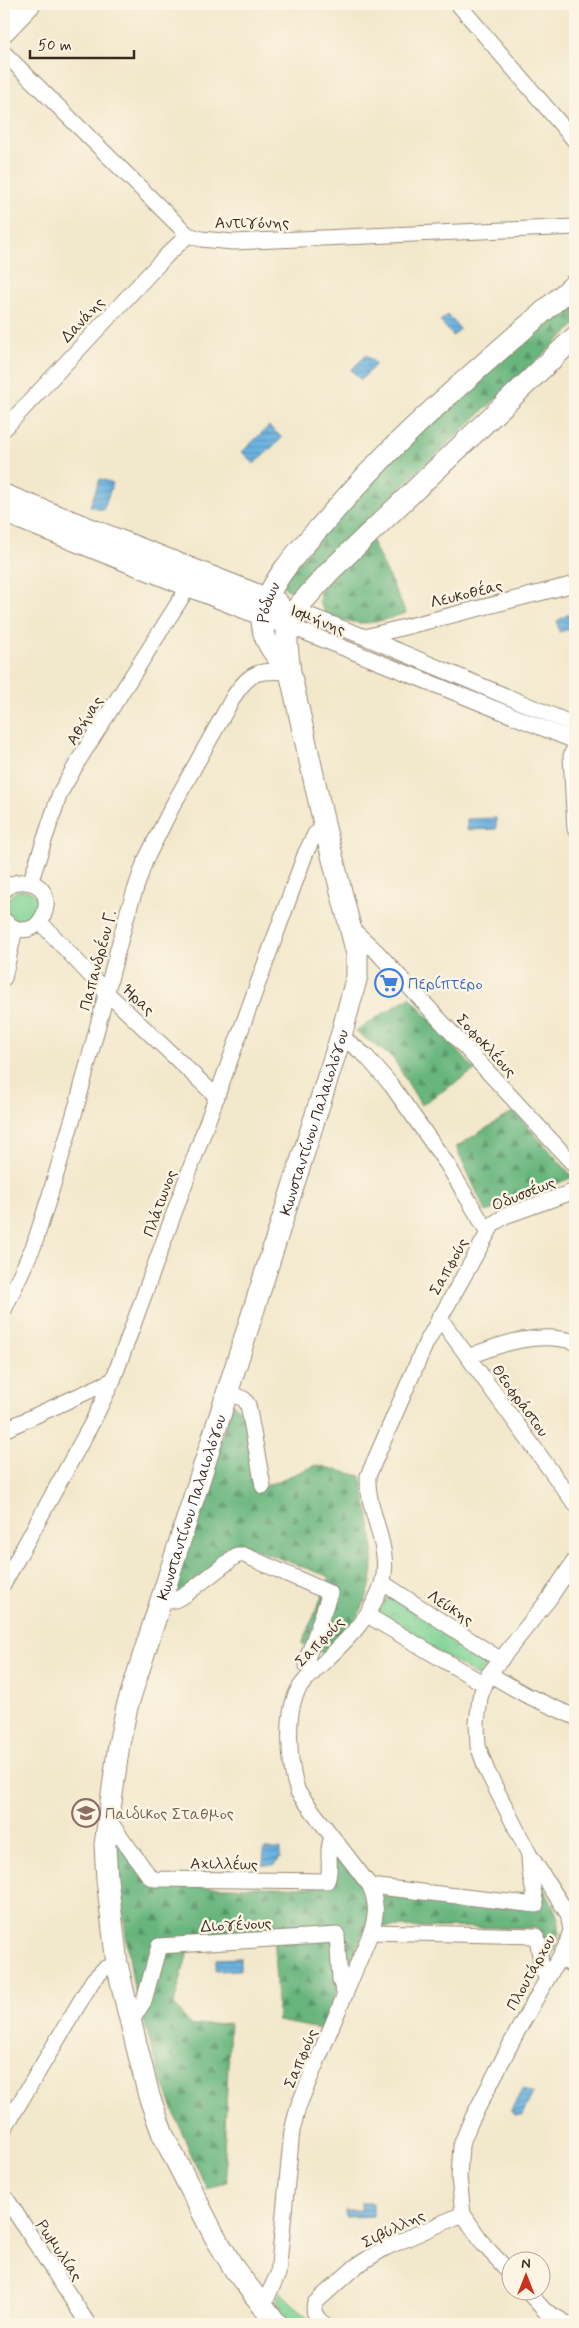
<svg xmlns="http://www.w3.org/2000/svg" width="579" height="2328" font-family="Mynerve,sans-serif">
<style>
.grass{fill:url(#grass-tufts);stroke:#5d7e5a}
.forest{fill:url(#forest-firs);stroke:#51704e}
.park{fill:url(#park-crowns);stroke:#5d7e5a}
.garden{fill:#7fd395;stroke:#5d7e5a}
.water{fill:url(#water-rules);stroke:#526e80}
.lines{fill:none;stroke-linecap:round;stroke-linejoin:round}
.street-casing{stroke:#968975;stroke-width:17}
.secondary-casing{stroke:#968975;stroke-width:23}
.primary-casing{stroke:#968975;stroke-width:26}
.street{stroke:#fff;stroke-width:15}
.secondary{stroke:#fff;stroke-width:21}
.primary{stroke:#fff;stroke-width:24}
.labels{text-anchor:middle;stroke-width:5;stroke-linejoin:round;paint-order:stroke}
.street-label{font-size:16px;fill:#3b2a1e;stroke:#fcf5e5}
.shop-label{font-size:16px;fill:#366cbe;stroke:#fcf5e5;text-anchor:start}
.education-label{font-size:16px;fill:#785e54;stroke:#fcf5e5;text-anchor:start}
</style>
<defs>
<pattern id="grass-tufts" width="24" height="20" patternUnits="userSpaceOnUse" patternTransform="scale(1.25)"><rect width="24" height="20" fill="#7fd395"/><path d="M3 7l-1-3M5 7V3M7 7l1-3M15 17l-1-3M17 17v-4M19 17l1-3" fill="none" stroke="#6fb580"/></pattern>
<pattern id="forest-firs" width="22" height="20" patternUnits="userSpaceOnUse" patternTransform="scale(1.25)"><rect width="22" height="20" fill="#67b57e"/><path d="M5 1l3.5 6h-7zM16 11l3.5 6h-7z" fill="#569367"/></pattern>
<pattern id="park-crowns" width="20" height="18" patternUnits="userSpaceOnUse" patternTransform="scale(1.25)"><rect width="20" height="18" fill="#7fd395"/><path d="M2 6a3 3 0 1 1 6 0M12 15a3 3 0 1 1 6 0" fill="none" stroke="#6fb580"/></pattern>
<pattern id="water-rules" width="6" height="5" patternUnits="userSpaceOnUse" patternTransform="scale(1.25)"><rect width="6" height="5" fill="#68b2e1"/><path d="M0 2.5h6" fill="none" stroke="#5791b6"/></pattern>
</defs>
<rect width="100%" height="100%" fill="#fcf5e5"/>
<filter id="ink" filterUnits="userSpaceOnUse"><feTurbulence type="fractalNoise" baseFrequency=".02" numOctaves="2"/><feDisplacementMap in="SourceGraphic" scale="10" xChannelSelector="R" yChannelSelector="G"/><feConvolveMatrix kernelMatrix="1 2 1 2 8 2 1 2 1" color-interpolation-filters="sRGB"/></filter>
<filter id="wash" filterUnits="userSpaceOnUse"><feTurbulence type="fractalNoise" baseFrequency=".0096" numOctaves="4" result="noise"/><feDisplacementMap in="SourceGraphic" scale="20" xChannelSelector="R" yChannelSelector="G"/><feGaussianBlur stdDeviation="1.12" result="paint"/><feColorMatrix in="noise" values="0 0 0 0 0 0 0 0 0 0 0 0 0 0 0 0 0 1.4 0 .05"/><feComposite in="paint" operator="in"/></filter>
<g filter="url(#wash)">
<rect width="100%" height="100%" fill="#f2e8cc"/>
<path class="grass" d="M280,2292l35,32h-25l-7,-7 -6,-22z"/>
<g class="forest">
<path d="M575,292v33l-231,216 -35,39 -15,11 -6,-1 -4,-3v-7l87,-103z"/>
<path d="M371,539l35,74c-34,11 -45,15 -80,1l-7,-12 1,-14z"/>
<path d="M410,997l65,73 -54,35 -28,-47 -38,-27z"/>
<path d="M514,1111l59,66 -87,35 -30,-65z"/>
<path d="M232,1403l10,9 16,77 59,-24 44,11c10,52 26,104 -11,151 -7,9 -19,18 -27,26l-21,-9 28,-67 -92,-34 -31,28 -34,25z"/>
<path d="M117,1839l31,45 11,3h166l8,-38 48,47 66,4 95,9 -1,-27c18,38 27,41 7,82l-10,-36 -172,-1 -46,102 -42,-8 -5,-91 -85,6 1,12 -15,56 17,22 39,-3 -6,129 3,30 -20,7 -17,-36 -31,-80 -26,-90 -21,-142z"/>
</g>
<path class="park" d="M389,1596l101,65 -10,17 -103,-64z"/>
<circle class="garden" cx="23" cy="906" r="16"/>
<g class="water">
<path d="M448,315l12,14 -7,7 -13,-15z"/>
<path d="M366,355l10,9 -15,16 -10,-10z"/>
<path d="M269,426l13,12 -28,26 -12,-12z"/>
<path d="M100,479l13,4 -10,27 -13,-4z"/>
<path d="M569,614l6,1v13l-16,4 -2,-11z"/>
<path d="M496,818v11l-29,1v-11z"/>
<path d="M264,1849h16v10l-6,6h-11z"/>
<path d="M240,1958v12l-24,1v-12z"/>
<path d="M523,2088l10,5 -11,22h-7l-4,-5z"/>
<path d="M361,2203h12v13l-28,1v-6h16z"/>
</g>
</g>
<g filter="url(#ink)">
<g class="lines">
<defs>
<g id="street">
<path d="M458,4l117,137"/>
<path d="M4,53l184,182 13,4 32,3 342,-15"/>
<path d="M4,429l162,-173 22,-21"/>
<path d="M295,610l70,27 210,88"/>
<path d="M287,625l288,116"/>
<path d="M365,637l210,-53"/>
<path d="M575,746l-4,10 4,73"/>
<path d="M30,883l30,-90 20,-35 109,-172"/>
<path d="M4,891c5,-6 12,-10 21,-9 42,3 14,73 -21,38"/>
<path d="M40,922l67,71 110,104"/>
<path d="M350,927l26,24 199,215"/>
<path d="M4,978l11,-49"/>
<path d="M341,1036l25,20 26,30 55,78 40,67"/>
<path d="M4,1310l30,-65 15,-47 29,-97 50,-190 17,-50 27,-54 62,-111c17,-26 26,-26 56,-24"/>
<path d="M439,1317l136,187"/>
<path d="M468,1357c34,-14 71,-26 107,-15"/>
<path d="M227,1392l17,7 4,6 15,81"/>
<path d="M4,1430l109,-50"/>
<path d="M4,1583l89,-162 20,-41 193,-528 9,-18 10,-6"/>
<path d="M383,1583l118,77"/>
<path d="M160,1601l15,-1 10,-5 52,-40h7l86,38 -23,66v7l5,8"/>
<path d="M367,1615l117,69"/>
<path d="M489,1674l37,21 49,22"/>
<path d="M107,1818l43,59 5,2 172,2c6,-14 -2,-29 5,-43"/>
<path d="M370,1886l166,19 -6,-33 -1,-16"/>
<path d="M371,1932l166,4 5,34 5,8"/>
<path d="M561,1958l14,9"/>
<path d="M131,2022l13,-21 15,-55 178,-11 3,45 5,15"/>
<path d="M4,2129l89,-149 11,-11 13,-5"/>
<path d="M4,2195l84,129"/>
<path d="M512,2275l-28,-30 -21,-31 -4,-36 2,-33 10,-24 47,-91 48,-84 5,-16 -3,-16 -39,-60 -42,-83 -9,-25 -1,-23 3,-26 9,-23 60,-75 26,-39"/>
<path d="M526,2290l19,21 23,13"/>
<path d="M263,2306l15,-32 14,-143 6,-24 73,-175c6,-18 6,-28 -1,-46l-72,-94c-9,-25 -14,-82 2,-105 7,-10 17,-18 26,-27 23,-22 46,-45 56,-76 11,-35 -16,-73 -14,-108l58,-133 67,-119 12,-8 70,-25"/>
<path d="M323,2324c-6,-7 -11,-11 -8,-21l41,-37 29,-18 78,-34"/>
</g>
<g id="secondary">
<path d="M4,495l274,108"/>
<path d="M4,512l271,108"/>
<path id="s1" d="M290,672c-14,-16 -32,-35 -27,-59 5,-30 38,-65 58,-87 28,-32 57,-65 88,-94 53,-51 111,-99 166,-148"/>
<path id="s2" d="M277,2324l-42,-54 -21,-35 -51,-100 -14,-39 -23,-93 -9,-39 -10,-85 -2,-34 14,-101 8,-37 214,-671 16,-60v-22l-32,-126 -35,-156 -3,-27v-20l8,-15 35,-39 245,-234"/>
</g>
<path id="primary" d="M4,29l24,-25"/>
</defs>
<use href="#street" class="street-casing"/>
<use href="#secondary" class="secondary-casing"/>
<use href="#primary" class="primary-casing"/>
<use href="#street" class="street"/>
<use href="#secondary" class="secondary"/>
<use href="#primary" class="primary"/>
</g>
</g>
<defs>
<symbol id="supermarket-ring" viewBox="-11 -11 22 22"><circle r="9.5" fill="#fcf5e5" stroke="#3f7fe0" stroke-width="1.5"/><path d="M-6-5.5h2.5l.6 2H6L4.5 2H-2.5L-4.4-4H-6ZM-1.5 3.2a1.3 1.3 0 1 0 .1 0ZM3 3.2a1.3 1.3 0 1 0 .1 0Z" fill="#3f7fe0"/></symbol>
<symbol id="school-ring" viewBox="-11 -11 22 22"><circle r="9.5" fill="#fcf5e5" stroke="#8d6e63" stroke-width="1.5"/><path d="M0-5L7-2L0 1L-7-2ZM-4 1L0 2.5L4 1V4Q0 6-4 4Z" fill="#8d6e63"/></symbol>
</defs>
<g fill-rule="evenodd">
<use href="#supermarket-ring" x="373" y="967" width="32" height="32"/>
<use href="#school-ring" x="70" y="1797" width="32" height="32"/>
</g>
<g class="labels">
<g class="street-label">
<text x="252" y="228">Αντιγόνης</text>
<text transform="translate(82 319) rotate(-47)" y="6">Δανάης</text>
<text transform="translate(466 593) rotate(-14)" y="6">Λευκοθέας</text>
<text dy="6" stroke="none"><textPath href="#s1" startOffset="79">Ρόδων</textPath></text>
<text transform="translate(318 619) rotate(21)" y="6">Ισμήνης</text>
<text transform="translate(84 720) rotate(-58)" y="6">Αθήνας</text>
<text transform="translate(97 960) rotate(-75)" y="6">Παπανδρέου Γ.</text>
<text transform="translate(139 999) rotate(43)" y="6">Ήρας</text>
<text transform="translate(487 1045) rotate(47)" y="6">Σοφοκλέους</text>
<text dy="6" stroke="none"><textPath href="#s2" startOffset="1272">Κωνσταντίνου Παλαιολόγου</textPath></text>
<text transform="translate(523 1193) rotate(-22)" y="6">Οδυσσέως</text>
<text transform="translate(159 1203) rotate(-70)" y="6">Πλάτωνος</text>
<text transform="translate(448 1266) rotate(-61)" y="6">Σαπφούς</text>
<text transform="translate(521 1400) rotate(54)" y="6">Θεοφράστου</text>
<text dy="6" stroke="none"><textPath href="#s2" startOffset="868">Κωνσταντίνου Παλαιολόγου</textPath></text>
<text transform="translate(451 1607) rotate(33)" y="6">Λεύκης</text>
<text transform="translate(319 1641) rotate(-46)" y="6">Σαπφούς</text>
<text transform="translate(224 1863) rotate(1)" y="6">Αχιλλέως</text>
<text transform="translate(236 1924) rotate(-3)" y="6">Διογένους</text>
<text transform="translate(530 1972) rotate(-61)" y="6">Πλουτάρχου</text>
<text transform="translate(300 2058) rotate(-67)" y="6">Σαπφούς</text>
<text transform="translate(393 2228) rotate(-26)" y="6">Σιβύλλης</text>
<text transform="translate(60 2250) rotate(56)" y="6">Ρωμυλίας</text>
</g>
<g class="shop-label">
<text x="408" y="989">Περίπτερο</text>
</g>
<g class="education-label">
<text x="105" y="1819">Παιδικος Σταθμος</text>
</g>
</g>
<rect width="579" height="2328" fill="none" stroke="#fcf5e5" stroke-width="20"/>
<g transform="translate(526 2276)"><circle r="24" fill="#fcf5e5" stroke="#afa495"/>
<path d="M0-4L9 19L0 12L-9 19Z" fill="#c8321e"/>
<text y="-8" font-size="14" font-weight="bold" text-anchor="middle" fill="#3b2a1e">N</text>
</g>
<path d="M30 50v8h104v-8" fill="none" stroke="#3b2a1e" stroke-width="2.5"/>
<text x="38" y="50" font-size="15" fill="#3b2a1e" stroke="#fcf5e5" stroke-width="4" paint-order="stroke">50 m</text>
</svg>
